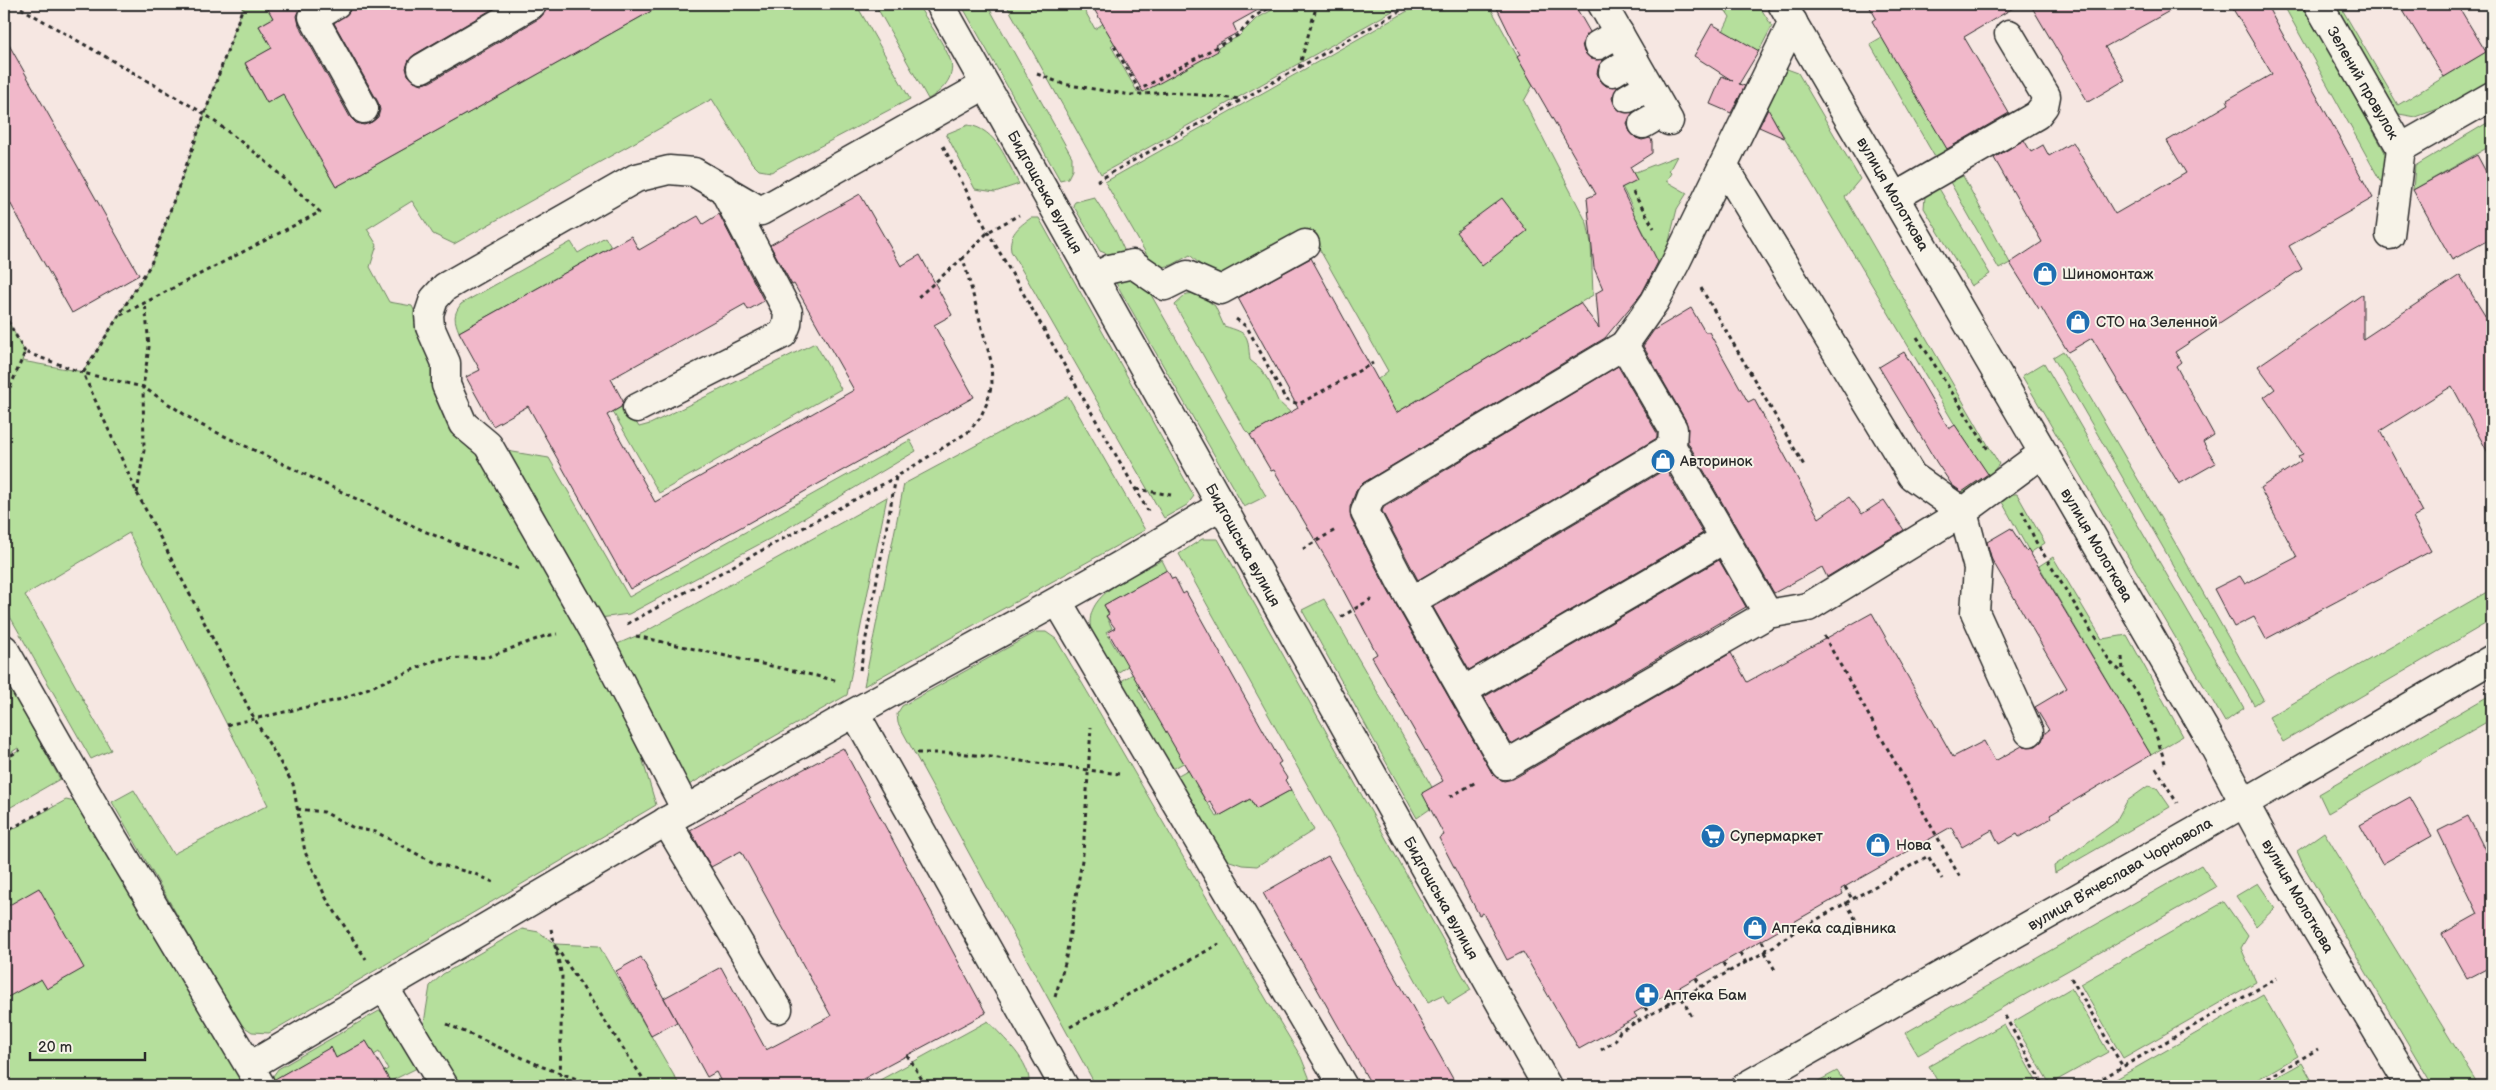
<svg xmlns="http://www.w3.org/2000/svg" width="2496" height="1090" font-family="'Balsamiq Sans',sans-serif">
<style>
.green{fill:#b5df9c;stroke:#708564}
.building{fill:#f1b8ca;stroke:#2b2b2b}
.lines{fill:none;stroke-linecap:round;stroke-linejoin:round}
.minor-casing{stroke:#2b2b2b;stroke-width:31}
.major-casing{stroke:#2b2b2b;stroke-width:31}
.path{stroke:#2b2b2b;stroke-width:3;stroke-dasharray:4 4;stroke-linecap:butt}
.minor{stroke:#f7f3e8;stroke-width:28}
.major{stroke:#f7f3e8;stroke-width:28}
.labels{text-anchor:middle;stroke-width:4;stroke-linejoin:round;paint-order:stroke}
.street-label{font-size:15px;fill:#2b2b2b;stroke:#f7f3e8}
.poi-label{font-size:15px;fill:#2b2b2b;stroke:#f7f3e8;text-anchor:start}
</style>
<rect width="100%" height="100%" fill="#f6e7e2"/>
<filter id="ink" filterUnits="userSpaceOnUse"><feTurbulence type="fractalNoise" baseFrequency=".02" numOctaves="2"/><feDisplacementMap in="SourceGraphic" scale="10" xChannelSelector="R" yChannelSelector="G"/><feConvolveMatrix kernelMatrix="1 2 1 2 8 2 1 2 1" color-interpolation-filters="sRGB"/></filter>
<g filter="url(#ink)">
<g class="green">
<path d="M244,4h21l8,14 -14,8 13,22 -27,16 22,39 34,-19 28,50 -18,10 25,43 328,-183h46l2,2 4,-2h140l54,95 -139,73 -12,-2 -7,-7 -40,-64 -258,145 -21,-10 -21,-33 -45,28 10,16 -7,22 19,35 23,4 28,59 -3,24 32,60 17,5 148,277 22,74 -387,228 -17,-1 -12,-8 -128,-222 22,-12 39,64 95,-49 -139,-272 -104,62 86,155 -20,9 -87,-153v-292l21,38 -3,9 61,11 68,-108z"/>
<path d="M875,4h42c8,13 30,44 34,58 4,16 -10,30 -23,37z"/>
<path d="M961,4h26l85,153v13l-4,8 -8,2z"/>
<path d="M1006,4h75l14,25 9,-6 11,20 -4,3 27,47 101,-57 17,-17 27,-15h122l-304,170z"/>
<path d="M1420,4h74l-4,3 43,78 -9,16 63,122 4,20 2,52 -197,118 -19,-33 11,-9 -80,-142 -84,47 -18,-6 -16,-15 -18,10 -17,4 -50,-87z"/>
<path d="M1721,4h37l14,22 -13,25 -44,-3 15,-31z"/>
<path d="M2283,4h20l83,150 5,21 -10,7z"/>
<path d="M2327,4h12l59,101 94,-57v35l-27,16 -49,18 -17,-3 -17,-13z"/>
<path d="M1882,37l68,116 -14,6 -66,-115z"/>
<path d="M1787,69l11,4 62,106 -15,18 154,267c-11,14 -23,28 -41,30l29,-20 -32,-49 -182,-307 -10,-12z"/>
<path d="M2492,120v25l-79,45 2,-24z"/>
<path d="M968,125c29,4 38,35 51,59l-24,8 -20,-3 -29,-55z"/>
<path d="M1677,156l-8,15 2,2 -5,8 21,12 -10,16 -15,61 -21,-18 1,-10 5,-3 -11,-21 -9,-8 6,-2 -11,-21 11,-14z"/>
<path d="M1963,176l47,87 -11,6 -49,-87z"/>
<path d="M1937,185l53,89 -19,12 -47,-78 1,-11z"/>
<path d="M1094,197l21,33 10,22 -15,3 -10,-4 -27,-46 2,-3z"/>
<path d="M1031,218h8l155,278 -7,9 -23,13 -153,-267c-3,-16 8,-25 20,-33z"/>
<path d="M605,237l6,10 -152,85c-5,-13 -6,-17 2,-28l110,-62 7,11z"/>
<path d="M1124,277l18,2 124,217 -22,11 -128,-224z"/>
<path d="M1197,293l18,13 9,20c26,8 23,8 26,34l11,9 9,14 8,18 15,14 -43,20 -5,-5 -70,-125 12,-11z"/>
<path d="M815,343l26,46 -182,104 -46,-81 12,-7 14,22 11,-3z"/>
<path d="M2063,351l111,190 89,158 -9,6 -201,-348z"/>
<path d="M2044,363l200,345 -19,14 -203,-346z"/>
<path d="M1068,396l77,134 -281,156 40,-202z"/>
<path d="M910,440l6,11 -145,87 -142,76 -29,4 -93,-167 42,7 80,139z"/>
<path d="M2011,494h6l28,49 -15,10 -28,-51z"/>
<path d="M887,497l-40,198 -158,90 -41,-71 -33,-69 28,-12z"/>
<path d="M1202,539h16l253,451 -23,14 -5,-9 -15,7 -249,-448z"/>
<path d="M2053,557l49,82 25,-4 56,101 -32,19 -112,-189z"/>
<path d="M1162,560l5,10 -63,35 5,9 -3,2 6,12 -6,4 13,22 6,-3 6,13 -17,11c-7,-13 -17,-27 -22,-41 -13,-40 43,-59 70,-74z"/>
<path d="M2492,589v31l-209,122 -14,-25z"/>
<path d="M1324,599l108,188 -2,22 -13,9 -115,-208z"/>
<path d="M1036,632h10l10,7c83,139 161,280 245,418l8,20 1,9h-214l-198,-363 -1,-9 5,-8z"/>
<path d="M1136,672l7,13 -5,4 12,21 7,-4 32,54 -22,12 -49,-89z"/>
<path d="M4,677l56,102 -56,32v-51l16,-10 -2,-2 -14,9z"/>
<path d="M2492,694v25l-164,94 -9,-19z"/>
<path d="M1191,768l9,15 -4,3 21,31 33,-18 6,10 35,-19 23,40 -57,36 -15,-1 -15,-5 -11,-6 -43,-76z"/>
<path d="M2148,786l9,2 13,19 -115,66 -1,-7 61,-43 12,-22z"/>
<path d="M66,800l18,4 166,282h-246v-252z"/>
<path d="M2324,832l155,254h-46l-130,-221 -6,-14z"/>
<path d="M2201,865l15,22 -298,168 -13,-22z"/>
<path d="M2258,883l17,25 -19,18 -20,-30z"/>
<path d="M2224,902l24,34 -7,12 15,34 -133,76 -43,-74z"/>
<path d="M522,929l17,3 16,12 44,2 81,140h-221l-28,-46 -7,-17 6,-37 13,-12z"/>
<path d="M2071,988l37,64 -58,32 -37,-62z"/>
<path d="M2263,995l35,61 -52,30h-142z"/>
<path d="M379,1011l7,1 37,53 -34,17 -6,-10 5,-3 -9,-17 -5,3 -8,-14 -30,17 -5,-10 -49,27 6,11h-13l-2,-10 5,-7z"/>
<path d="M988,1021c15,17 44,41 41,65h-160z"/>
<path d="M2004,1024l35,62h-99l-11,-20z"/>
<path d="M2302,1063l13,23h-54z"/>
<path d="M1837,1071l10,15h-38z"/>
</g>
<g class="building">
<path d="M265,4h40l-5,5 -3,7 2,9 51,92 6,6 8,2 8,-3 6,-5 2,-7 -2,-8 -44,-79 15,-11 3,-8h149l-87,51 -5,5 -3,8 2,7 6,6 8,3 8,-2 110,-64 5,-6 3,-8h116l-328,183 -53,-93 -16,9 -22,-40 27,-15 -13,-22 14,-8z"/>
<path d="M1091,4h178l-36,20 4,9 -22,12 3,6 -75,41z"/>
<path d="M1495,4h79l16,28 -5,5 -3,7 2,8 7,7h13l-5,6 -2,8 3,7 6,6h12l-6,12 3,8 5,5 13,1 -6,11 3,9 6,6 6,2 8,-2 2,3v12l-22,14 7,13 -16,8 37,74 -16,31 -37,45 -242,145 -7,8 -6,16 1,12 36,70 105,184 5,5 7,3 9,-2 218,-126 16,29 125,-69 81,144 31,-16 11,20 27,-15h14l6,-5 3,-8 4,-3 -14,-23 32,-19 -75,-128 -5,-18 24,-14 15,23 2,-2 123,206 -101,60 2,3 -33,19 -2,-3 -18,10 -7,-14 -30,17 -11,-20 -110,62 2,5 -209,119 3,4 -58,32 -56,-97 -16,8 -24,-47 -4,2 -40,-77 5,-3 -22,-42 21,-12 -71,-124 5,-3 -45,-85 -58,-99 -3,1 -21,-36 48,-27 -60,-110 73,-40 85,155 184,-110 19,25 -3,-35 7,-4 -9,-21 -7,-70 9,-4 -79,-137 3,-2z"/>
<path d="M1868,4h152l-56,33 45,76 -62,36 -75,-128 4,-3z"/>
<path d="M2030,4h152l-77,43 20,33 -37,22z"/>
<path d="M2230,4h36l107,194 -84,48 13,23 -127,83 6,10 -5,4 38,69 -11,7 13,21 -37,21 -87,-146 -24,14 -27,-45 -2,2 -29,-46 32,-21 -48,-84 30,-18 7,12 12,-7 6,11 24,-14 42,72 71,-41 -19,-32 62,-37 -2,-4 45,-26z"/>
<path d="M2399,4h58l29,48 -42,25z"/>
<path d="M1712,24l47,27 -20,33 6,2 -14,27 -21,-9 12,-28 11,5 -39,-25z"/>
<path d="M4,36l135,239 -67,38 -68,-121z"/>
<path d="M1768,109l16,29 -25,-11z"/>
<path d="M2477,155l15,28v55l-40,22 -39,-70z"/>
<path d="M860,194l41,72 19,-11 32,60 -18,10 40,72 -344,192 -102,-183 -35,20 -27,-49 14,-7 -21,-38 172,-96 8,14 59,-34 5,8 16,-10 45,87 -16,9 -3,-6 -134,75 12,22 -2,6 -14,8 48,87 199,-112 -60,-106 -2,1 -22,-40z"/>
<path d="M1502,198l25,33 -45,35 -26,-34z"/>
<path d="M2460,275l32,52v133l-40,-74 -72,45 43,81 -10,6 18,33 -165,88 -12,-22 -20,10 -20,-38 26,-13 5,8 52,-27 -37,-69 41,-27 -3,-5 5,-2 -39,-57 11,-8 -17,-23 105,-72v45z"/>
<path d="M1691,308l14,24h4l39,70 6,-3 65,119 30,-21 13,17 22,-14 20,30 -77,47 -5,-10 -48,26 -86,-150 -2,-22 -43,-75 11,-16z"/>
<path d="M1904,352l45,77 6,-4 33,49 -26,18 -10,-7 -15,-22 -58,-96z"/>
<path d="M1618,366l39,67v5l-239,142 -36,-69 2,-4z"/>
<path d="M1666,469l37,64 -234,137 -36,-63z"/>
<path d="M1719,560l27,47 -235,137 -27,-47z"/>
<path d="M1167,570l5,9 3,-1 8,16 3,-2 95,170 -3,2 9,14 -2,2 6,10 -35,19 -6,-10 -31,17 -9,-15 -3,2 -99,-171 7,-4 -9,-12 3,-2 -5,-9z"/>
<path d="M843,748l143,265 -136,73h-127l-7,-14 -9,5 -43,-79 57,-31 45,83 65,-34 -90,-165 -30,16 -21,-37z"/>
<path d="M2410,797l22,39 -50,28 -22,-39z"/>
<path d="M2468,816l24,48v102l-25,13 -25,-45 36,-20 -40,-83z"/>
<path d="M1328,856l129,230h-85l-109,-193z"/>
<path d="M39,888l45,80 -37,21 -6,-10 -37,20v-91z"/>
<path d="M641,957l36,65 -26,14 -35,-65z"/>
<path d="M366,1041l27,45h-116l-2,-7 56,-32 5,11z"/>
</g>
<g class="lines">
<defs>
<g id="minor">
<path d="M336,4l-23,13 51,92"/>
<path d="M940,4l607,1082"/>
<path d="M1602,4l67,117"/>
<path d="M1782,4l428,735 65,121 135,226"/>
<path d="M2318,4l83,144 91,-52"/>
<path d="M1793,22l-118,242 -20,37 -31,44 -253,151 -6,16 36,70 104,183 263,-151 40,-7 155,-95 80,-59"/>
<path d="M1598,45l21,-12"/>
<path d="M422,68l110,-64"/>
<path d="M1613,72l21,-13"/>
<path d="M1628,98l21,-12"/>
<path d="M1643,124l21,-12"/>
<path d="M1724,166l188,310 51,36 15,56 -3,44 54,120"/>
<path d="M1895,197l142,-82 7,-9 2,-10 -37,-62"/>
<path d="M2390,235l11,-87"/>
<path d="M1093,278l17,-9 23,-5 32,22 22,-11 34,15 84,-46"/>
<path d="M1624,345l49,84 -1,18 96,167"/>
<path d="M637,408l146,-74 4,-10 1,-12 -65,-124"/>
<path d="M1412,601l260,-154"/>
<path d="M1058,602l285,484"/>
<path d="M4,649l91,159 166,278"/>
<path d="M1463,691l261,-152"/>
<path d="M855,713l209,373"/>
<path d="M686,810l-93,-181 -105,-184 -25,-21 -17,-39v-22l-16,-36 -1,-13 5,-15 11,-12 191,-109 33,-8 25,2 67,39 224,-126"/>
<path d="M666,821l112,188"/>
<path d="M250,1066l134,-79"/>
<path d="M444,1086l-60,-99c157,-91 312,-185 470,-274 123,-69 248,-133 367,-208"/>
</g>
<path id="major" d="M1746,1086l448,-254 298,-173"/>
</defs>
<use href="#minor" class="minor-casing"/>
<use href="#major" class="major-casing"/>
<g class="path">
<path d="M14,4l191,110 57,44 58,54 -201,104"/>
<path d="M244,4l-93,260 -68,109 60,14 56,37 225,107 95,38"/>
<path d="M1114,46l25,44 99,-55 17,-19 21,-12"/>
<path d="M1299,68l18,-64"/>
<path d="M1037,74l26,10 68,11 37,-3 73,7"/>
<path d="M943,146l45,86 160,279"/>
<path d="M1097,181l315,-177"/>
<path d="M1633,192l21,36"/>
<path d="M1701,288l104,179"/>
<path d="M918,297l45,-39"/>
<path d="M4,314l21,38"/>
<path d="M1236,319l11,8 39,73 13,4 74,-41"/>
<path d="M1917,337l72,114"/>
<path d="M4,402l21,-50 58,21 54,120 118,227 38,64 12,68 21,46 40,61"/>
<path d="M1136,489l35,6"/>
<path d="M137,493l7,-43 -1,-63 6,-40 -4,-45"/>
<path d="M2022,511l14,31 75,121c29,21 44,67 54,100"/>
<path d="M1303,549l34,-20"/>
<path d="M1341,617l32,-19"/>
<path d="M627,624l269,-147"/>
<path d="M636,636l203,45"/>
<path d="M1824,636l137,243"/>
<path d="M2122,657l1,14"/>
<path d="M860,670l36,-193 72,-45 12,-14 7,-15 5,-20 -1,-22 -28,-103 25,-26 31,-17"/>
<path d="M227,725l115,-26 97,-40 49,-2 57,-21 12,-2"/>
<path d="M917,753h43l159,21"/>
<path d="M4,759l16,-9"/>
<path d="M2156,768l21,35"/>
<path d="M1450,797l26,-15"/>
<path d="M297,809l27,3 30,16 22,4 58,31 41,11 18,8"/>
<path d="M4,833l49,-28"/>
<path d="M1845,887l7,12"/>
<path d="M1846,902l13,24"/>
<path d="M551,929l11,47 -2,110"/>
<path d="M1762,941l5,10"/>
<path d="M556,947l92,139"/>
<path d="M1765,952l11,20"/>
<path d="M1740,953l6,10"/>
<path d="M1723,963l5,9"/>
<path d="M1696,978l5,9"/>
<path d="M2071,978l52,89"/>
<path d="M1665,995l5,9"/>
<path d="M1055,997l10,-34 18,-109 8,-127"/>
<path d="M1682,998l11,21"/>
<path d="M1645,1007l4,8"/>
<path d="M2005,1016l39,70"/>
<path d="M447,1024l96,43 54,19"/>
<path d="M1070,1027l149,-83"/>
<path d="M1601,1050l14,-9 5,-10 154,-84 7,-7 147,-84 14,23"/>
<path d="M907,1055l19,31"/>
<path d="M394,1086l8,-4"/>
<path d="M2089,1086l188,-108"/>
<path d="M2254,1086l64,-37"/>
</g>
<use href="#minor" class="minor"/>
<use href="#major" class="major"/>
</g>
</g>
<defs>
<symbol id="shop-disc" viewBox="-11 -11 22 22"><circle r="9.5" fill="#1f6fb2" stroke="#f7f3e8"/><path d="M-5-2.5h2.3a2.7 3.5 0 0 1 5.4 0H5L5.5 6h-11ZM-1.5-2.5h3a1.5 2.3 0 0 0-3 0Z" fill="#fff"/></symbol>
<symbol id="supermarket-disc" viewBox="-11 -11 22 22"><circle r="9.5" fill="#1f6fb2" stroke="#f7f3e8"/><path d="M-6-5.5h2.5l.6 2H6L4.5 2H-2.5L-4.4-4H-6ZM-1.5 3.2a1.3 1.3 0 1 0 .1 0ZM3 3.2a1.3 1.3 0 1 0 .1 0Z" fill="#fff"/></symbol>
<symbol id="pharmacy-disc" viewBox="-11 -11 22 22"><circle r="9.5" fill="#1f6fb2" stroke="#f7f3e8"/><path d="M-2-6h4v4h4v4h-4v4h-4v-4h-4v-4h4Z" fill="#fff"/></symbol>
</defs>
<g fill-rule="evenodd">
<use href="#shop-disc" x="2031" y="260" width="28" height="28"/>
<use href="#shop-disc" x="2064" y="308" width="28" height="28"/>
<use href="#shop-disc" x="1649" y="447" width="28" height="28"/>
<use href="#supermarket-disc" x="1699" y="822" width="28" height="28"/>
<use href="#shop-disc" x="1864" y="831" width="28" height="28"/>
<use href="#shop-disc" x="1741" y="914" width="28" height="28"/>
<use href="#pharmacy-disc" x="1633" y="981" width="28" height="28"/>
</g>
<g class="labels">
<g class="street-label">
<text transform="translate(2363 83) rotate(60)" y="5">Зелений провулок</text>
<text transform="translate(1045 192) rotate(61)" y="5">Бидгощська вулиця</text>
<text transform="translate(1893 194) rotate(60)" y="5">вулиця Молоткова</text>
<text transform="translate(1243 545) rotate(61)" y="5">Бидгощська вулиця</text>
<text transform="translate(2097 545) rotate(60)" y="5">вулиця Молоткова</text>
<text transform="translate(2120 874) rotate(-30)" y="5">вулиця Вʼячеслава Чорновола</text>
<text transform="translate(2298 896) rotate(60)" y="5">вулиця Молоткова</text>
<text transform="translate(1441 898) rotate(61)" y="5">Бидгощська вулиця</text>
</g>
<g class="poi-label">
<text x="2062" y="279">Шиномонтаж</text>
<text x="2096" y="327">СТО на Зеленной</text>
<text x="1680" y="466">Авторинок</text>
<text x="1730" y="841">Супермаркет</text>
<text x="1896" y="850">Нова</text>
<text x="1772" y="933">Аптека садівника</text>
<text x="1664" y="1000">Аптека Бам</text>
</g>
</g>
<rect width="2496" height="1090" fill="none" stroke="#f7f3e8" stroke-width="20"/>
<rect x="10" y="10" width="2476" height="1070" fill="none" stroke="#2b2b2b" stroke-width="2" filter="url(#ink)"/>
<path d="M30 1052v8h115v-8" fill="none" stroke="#2b2b2b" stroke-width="2.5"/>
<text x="38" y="1052" font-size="15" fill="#2b2b2b" stroke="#f7f3e8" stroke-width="4" paint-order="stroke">20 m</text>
</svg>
